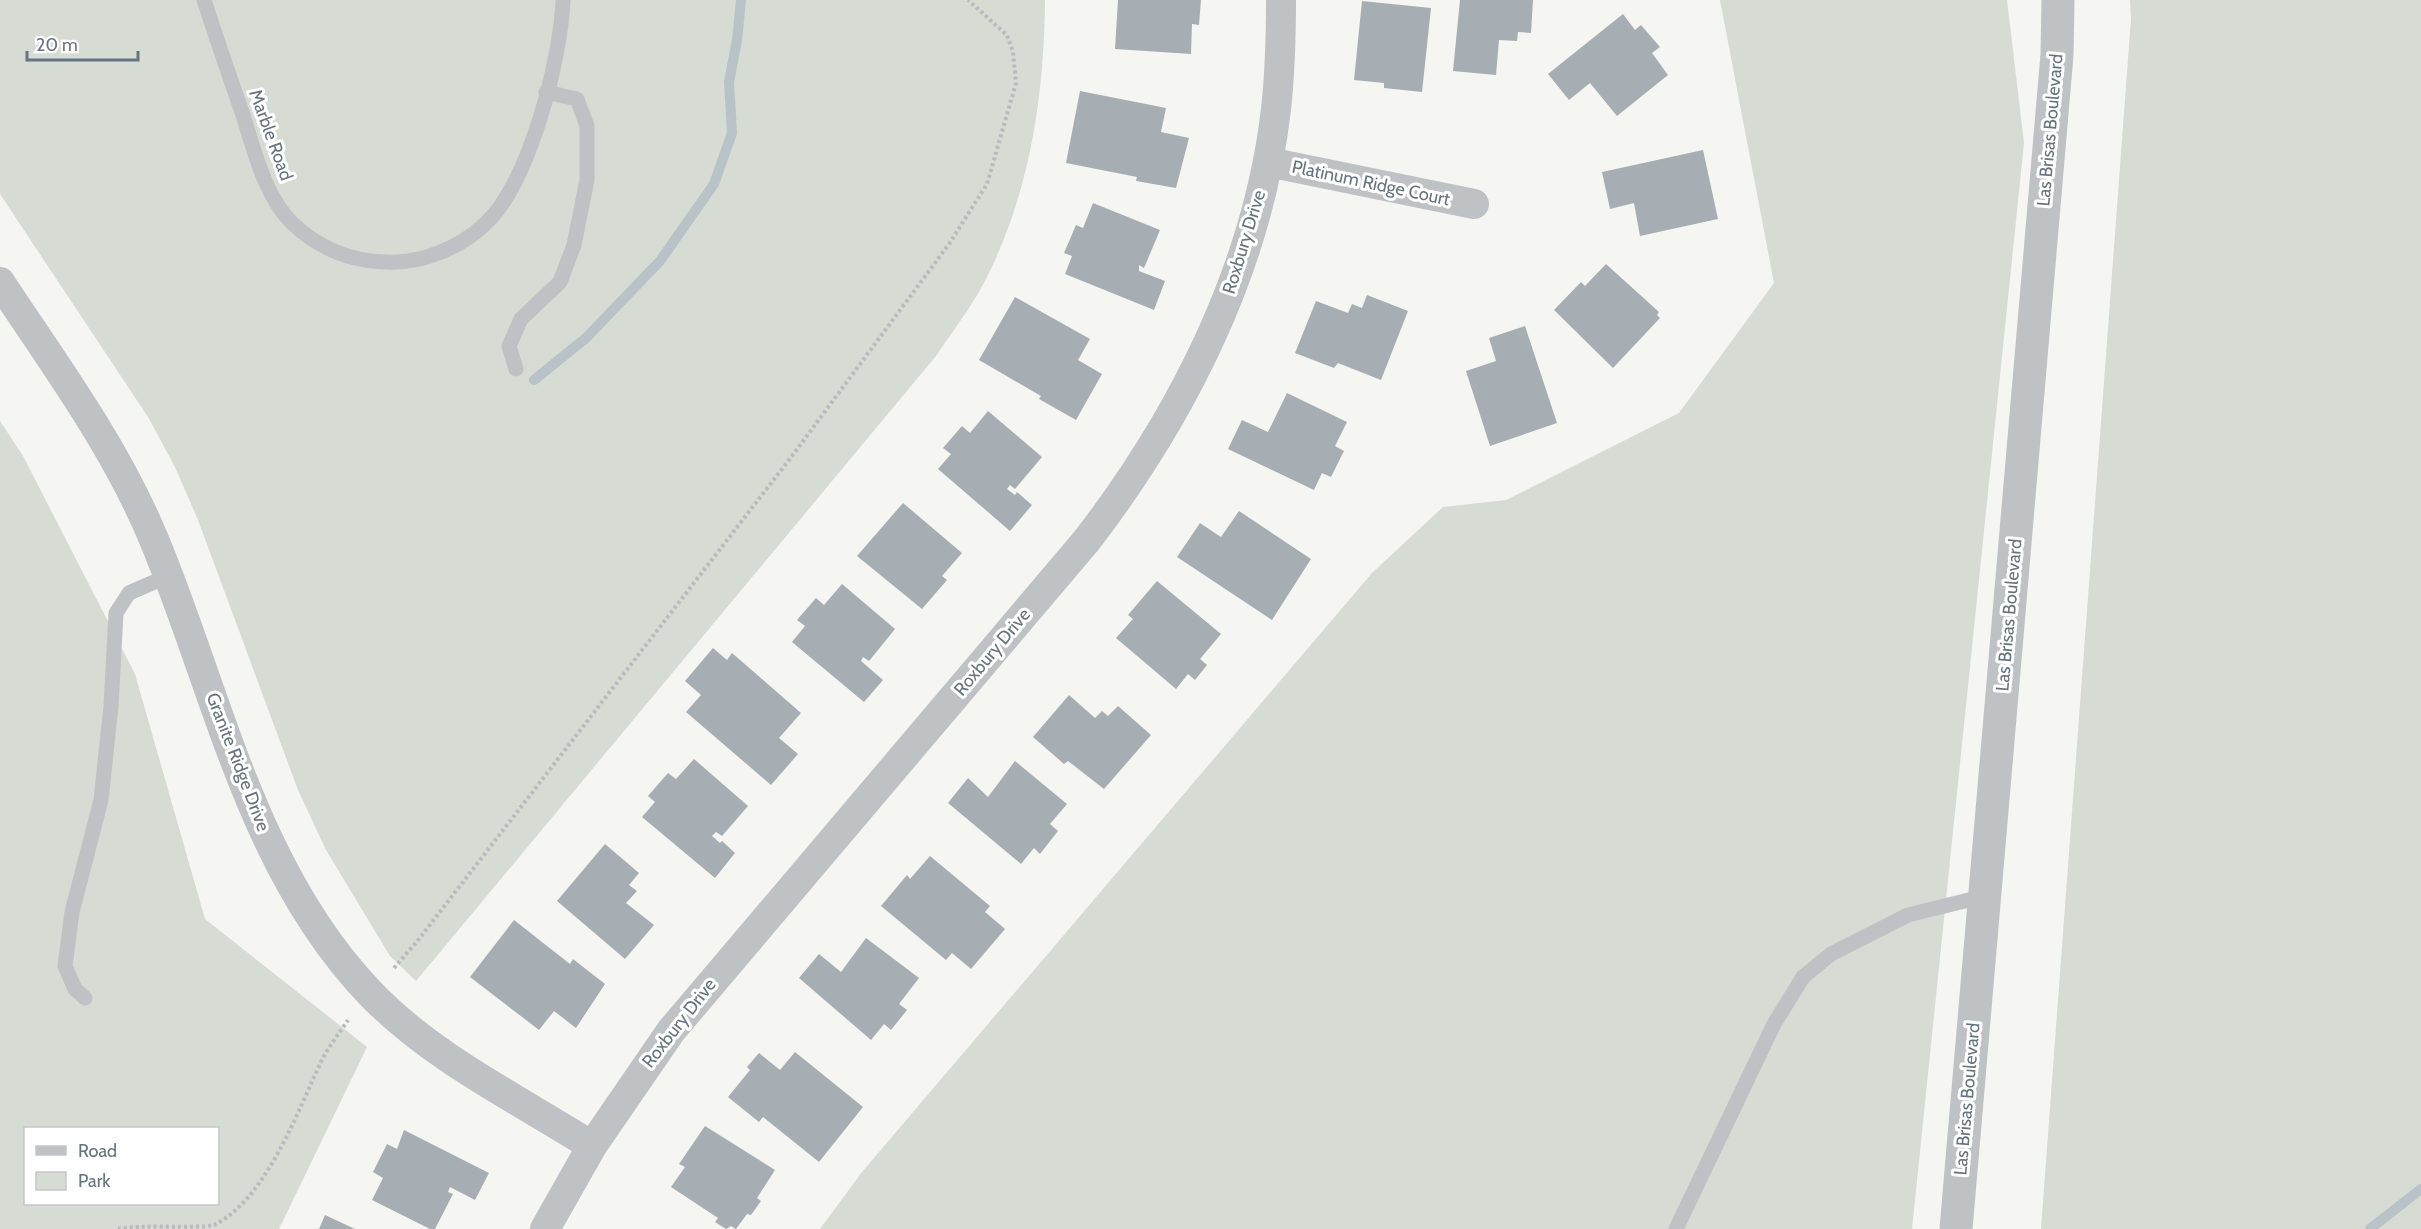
<svg xmlns="http://www.w3.org/2000/svg" width="2421" height="1229" font-family="Cabin,sans-serif">
<style>
.green{fill:#d6dbd3;fill-rule:evenodd}
.lines{fill:none;stroke-linecap:round;stroke-linejoin:round}
.stream{stroke:#b8c2c7;stroke-width:10}
.building{fill:#a7aeb3}
.path{stroke:#b8bbbd;stroke-width:4;stroke-dasharray:3 3;stroke-linecap:butt}
.service{stroke:#bec2c5;stroke-width:15}
.minor{stroke:#bec2c5;stroke-width:30}
.tertiary{stroke:#bec2c5;stroke-width:33}
.labels{text-anchor:middle;stroke-width:6;stroke-linejoin:round;paint-order:stroke}
.street-label{font-size:18px;fill:#667480;stroke:#fff}
</style>
<rect width="100%" height="100%" fill="#f5f5f1"/>
<g class="green">
<path d="M0,0h1045c-1,94 -14,185 -55,271 -14,30 -36,58 -54,85l-520,625 -26,-25 -64,-106 -28,-60 -100,-270 -23,-53 -27,-50 -148,-223z"/>
<path d="M1720,0h287l17,143 -112,1086h-1092l42,-57 510,-599 71,-66 63,-7 173,-87 95,-130z"/>
<path d="M2130,0h291v1229h-380l90,-1210z"/>
<path d="M0,421l23,35 112,218 70,245 162,128 -88,182h-279zM26,1128h192v76h-192z"/>
</g>
<g class="lines">
<g class="stream">
<path d="M534,380l52,-42 74,-77 54,-77 18,-51 -3,-51 8,-42 4,-40"/>
<path d="M2370,1229l51,-40"/>
</g>
</g>
<g class="building">
<path d="M1118,0h83l-2,25 -7,-1 -1,30 -76,-5z"/>
<path d="M1460,0h73l-2,33 -13,-1 -1,9 -18,-1 -3,35 -43,-4z"/>
<path d="M1362,1l69,7 -9,84 -38,-4v-5l-30,-3z"/>
<path d="M1623,14l12,16 6,-5 19,22 -8,6 16,22 -51,41 -27,-33 -21,17 -21,-26z"/>
<path d="M1080,91l86,17 -5,24 28,6 -13,50 -40,-7 1,-4 -71,-14z"/>
<path d="M1703,150l15,69 -78,17 -6,-33 -24,6 -8,-37z"/>
<path d="M1093,203l67,27 -16,38 -5,-3v6l26,10 -11,29 -89,-36 7,-18 -8,-3 12,-28 7,3z"/>
<path d="M1606,264l53,48 -2,3 3,3 -47,50 -59,-58 27,-28 4,4z"/>
<path d="M1367,295l41,16 -27,69 -43,-17 -4,5 -39,-15 21,-52 32,12 4,-9 10,4z"/>
<path d="M1015,297l75,42 -12,21 24,14 -26,46 -37,-21 2,-3 -62,-36z"/>
<path d="M1525,326l32,97 -67,23 -24,-75 30,-10 -7,-23z"/>
<path d="M1287,393l60,29 -12,24 9,5 -13,26 -9,-4 -8,17 -86,-41 14,-29 26,12z"/>
<path d="M988,411l54,46 -27,32 -5,-4 -3,4 8,6 2,-3 15,13 -22,26 -72,-62 13,-15 -8,-6 19,-22 8,7z"/>
<path d="M903,503l59,50 -20,23 5,4 -25,29 -65,-53z"/>
<path d="M1239,511l72,48 -39,61 -95,-63 23,-34 21,14z"/>
<path d="M1157,581l64,53 -21,25 7,6 -12,15 -7,-6 -12,15 -60,-51 17,-19 -5,-4z"/>
<path d="M842,584l53,45 -26,32 -6,-4 -2,4 22,19 -19,22 -72,-60 13,-16 -8,-6 19,-22 8,7z"/>
<path d="M713,648l14,12 5,-7 69,60 -22,25 19,16 -27,31 -85,-73 15,-17 -16,-14z"/>
<path d="M1069,695l26,23 7,-7 6,5 10,-10 33,29 -47,54 -36,-28 -4,3 -31,-27z"/>
<path d="M694,759l54,47 -26,30 -6,-4 -4,4 8,7 2,-2 13,12 -20,25 -73,-61 13,-15 -7,-6 20,-23 8,6z"/>
<path d="M1015,761l52,43 -17,20 8,7 -18,23 -6,-6 -13,16 -73,-61 20,-25 20,19z"/>
<path d="M605,844l34,29 -10,12 8,6 -11,12 28,22 -29,34 -68,-58z"/>
<path d="M930,856l60,50 -5,6 20,17 -34,40 -19,-16 -6,7 -65,-54 26,-31 3,4z"/>
<path d="M514,920l56,44 3,-5 32,25 -29,44 -22,-17 -15,19 -69,-53z"/>
<path d="M866,938l53,40 -20,26 8,6 -16,20 -7,-6 -13,16 -72,-62 20,-24 22,18z"/>
<path d="M795,1052l68,55 -44,55 -56,-45 -4,5 -31,-25 22,-27 -3,-3 12,-14 21,17z"/>
<path d="M705,1126l70,44 -18,28 4,3 -10,14 -4,-1 -11,15 -5,-3 -5,3 -11,-7 3,-4 -47,-31 14,-20 -6,-3z"/>
<path d="M404,1130l85,43 -14,27 -25,-13 -2,5 5,2 -18,35h-5l-58,-29 11,-22 -10,-6 14,-28 10,5z"/>
<path d="M325,1215l30,14h-36z"/>
</g>
<g class="lines">
<g class="path">
<path d="M394,968l25,-29 373,-483 157,-212 38,-60 29,-101 -3,-31 -6,-17 -39,-35"/>
<path d="M118,1229c24,-5 77,0 96,-4 52,-25 84,-115 107,-163 7,-15 18,-28 27,-42"/>
</g>
<g class="service">
<path d="M204,0c12,37 25,75 38,112 12,37 22,83 50,111 26,25 59,38 94,39 35,2 74,-14 99,-38 44,-39 76,-166 78,-224"/>
<path d="M516,369l-7,-23 12,-27 39,-37 14,-37 13,-65v-54l-10,-27 -31,-7"/>
<path d="M85,998l-10,-9 -10,-23 7,-54 29,-112 10,-94 5,-93 13,-20 39,-17"/>
<path d="M1676,1229l98,-205 29,-47 28,-23 77,-39 77,-19"/>
</g>
<g class="minor">
<path d="M1268,162l206,42"/>
<path d="M0,282c56,85 116,165 155,260 63,152 97,328 215,451 61,64 148,106 222,153"/>
<path d="M545,1229l47,-83 79,-115 416,-491c96,-125 171,-273 189,-431 4,-36 5,-73 5,-109"/>
</g>
<path class="tertiary" d="M1956,1229l101,-1174 1,-55"/>
</g>
<g class="labels">
<g class="street-label">
<text transform="translate(2050 130) rotate(-85)" y="6">Las Brisas Boulevard</text>
<text transform="translate(271 135) rotate(70)" y="6">Marble Road</text>
<text transform="translate(1371 183) rotate(12)" y="6">Platinum Ridge Court</text>
<text transform="translate(1244 242) rotate(-73)" y="6">Roxbury Drive</text>
<text transform="translate(2009 615) rotate(-85)" y="6">Las Brisas Boulevard</text>
<text transform="translate(992 652) rotate(-50)" y="6">Roxbury Drive</text>
<text transform="translate(238 762) rotate(69)" y="6">Granite Ridge Drive</text>
<text transform="translate(679 1023) rotate(-52)" y="6">Roxbury Drive</text>
<text transform="translate(1967 1099) rotate(-85)" y="6">Las Brisas Boulevard</text>
</g>
</g>
<rect x="24" y="1127" width="195" height="78" fill="#ffffff" stroke="#c2c7cc" stroke-width="1.5"/>
<rect x="36" y="1146" width="30" height="9" fill="#bec2c5" stroke="#c2c7cc" stroke-width="1.5"/>
<text x="78" y="1157" font-size="18" fill="#667480">Road</text>
<rect x="36" y="1172" width="30" height="18" fill="#d6dbd3" stroke="#c2c7cc" stroke-width="1.5"/>
<text x="78" y="1187" font-size="18" fill="#667480">Park</text>
<path d="M27 51v9h111v-9" fill="none" stroke="#667480" stroke-width="3"/>
<text x="36" y="51" font-size="18" fill="#667480" stroke="#ffffff" stroke-width="4.5" paint-order="stroke">20 m</text>
</svg>
